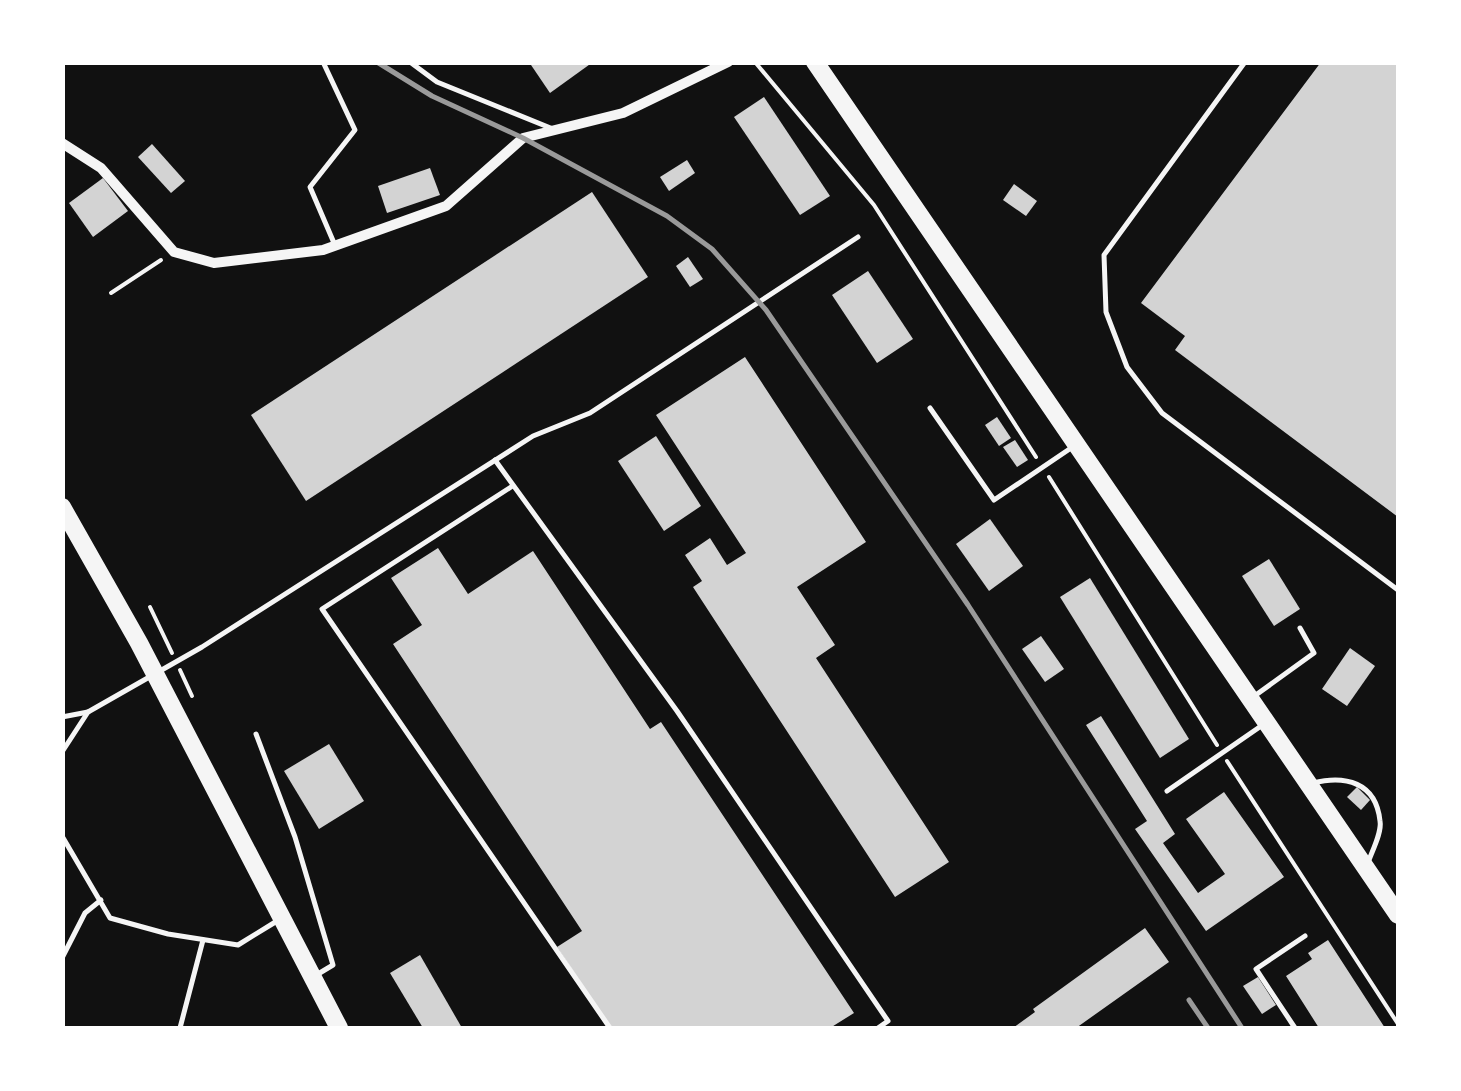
<svg xmlns="http://www.w3.org/2000/svg" width="1461" height="1091" font-family="'Sofia Sans Condensed',sans-serif">
<style>
.building{fill:#d3d3d3}
.lines{fill:none;stroke-linecap:round;stroke-linejoin:round}
.path{stroke:#f5f5f5;stroke-width:4}
.service{stroke:#f5f5f5;stroke-width:5}
.minor{stroke:#f5f5f5;stroke-width:10}
.primary{stroke:#f5f5f5;stroke-width:18}
.rail{stroke:#9a9a9a;stroke-width:5}
</style>
<rect width="100%" height="100%" fill="#111"/>
<g class="building">
<path d="M529,62h64l-43,31z"/>
<path d="M1321,62h77v455l-223,-167 10,-14 -44,-33z"/>
<path d="M764,97l66,99 -30,19 -66,-98z"/>
<path d="M152,144l33,37 -14,12 -33,-36z"/>
<path d="M687,160l8,13 -26,18 -9,-14z"/>
<path d="M430,168l10,27 -53,18 -9,-27z"/>
<path d="M103,178l25,33 -35,26 -24,-34z"/>
<path d="M1014,184l23,17 -11,15 -23,-16z"/>
<path d="M592,192l56,85 -342,224 -55,-86z"/>
<path d="M688,257l15,22 -13,8 -14,-21z"/>
<path d="M868,271l45,68 -36,24 -45,-68z"/>
<path d="M745,357l121,185 -69,45 38,58 -19,13 133,204 -54,35 -202,-310 9,-6 -17,-26 25,-17 17,27 19,-12 -90,-138z"/>
<path d="M997,417l14,21 -12,8 -14,-21z"/>
<path d="M656,436l45,70 -37,25 -46,-70z"/>
<path d="M1015,440l13,20 -11,7 -14,-20z"/>
<path d="M990,519l33,47 -34,25 -33,-47z"/>
<path d="M438,548l30,46 65,-43 117,178 11,-7 193,291 -24,15h-219l-54,-81 25,-16 -189,-287 29,-19 -31,-47z"/>
<path d="M1269,559l31,50 -26,17 -32,-50z"/>
<path d="M1090,578l99,161 -29,19 -100,-161z"/>
<path d="M1041,636l23,33 -19,13 -23,-33z"/>
<path d="M1350,648l25,18 -28,40 -25,-17z"/>
<path d="M1101,716l74,118 -12,9 35,50 27,-19 -39,-55 38,-27 60,85 -78,54 -71,-102 12,-8 -61,-96z"/>
<path d="M329,744l35,57 -45,28 -35,-58z"/>
<path d="M1357,787l13,13 -9,10 -14,-13z"/>
<path d="M1145,928l24,34 -93,66h-63l22,-16 -2,-3z"/>
<path d="M1328,940l57,88h-66l-33,-52 26,-17 -4,-6z"/>
<path d="M420,955l42,73h-39l-33,-55z"/>
<path d="M1258,977l18,28 -14,9 -19,-28z"/>
</g>
<g class="lines">
<g class="path">
<path d="M755,62l119,143 162,252"/>
<path d="M111,293l50,-33"/>
<path d="M1049,477l168,268"/>
<path d="M150,607l22,46"/>
<path d="M180,670l12,26"/>
<path d="M1227,761l171,263"/>
</g>
<g class="service">
<path d="M323,62l32,68 -45,57 24,56"/>
<path d="M410,62l27,20 116,47"/>
<path d="M1245,62l-141,193 2,57 21,55 35,46 236,177"/>
<path d="M930,408l64,92 80,-54"/>
<path d="M495,460l182,251 211,310 -10,7"/>
<path d="M511,487l-189,122 288,419"/>
<path d="M1253,697l61,-44 -14,-25"/>
<path d="M62,717l26,-5"/>
<path d="M256,734l39,103 38,128 -15,9"/>
<path d="M62,752l26,-40 114,-65 331,-211 57,-23 268,-176"/>
<path d="M1313,783c32,-8 63,-1 67,38 2,11 -7,28 -11,39"/>
<path d="M1167,791l97,-67"/>
<path d="M62,836l48,82 58,16 70,11 39,-24"/>
<path d="M62,958l23,-45 16,-13"/>
<path d="M180,1028l23,-88"/>
<path d="M1295,1028l-39,-59 49,-33"/>
</g>
<path class="minor" d="M62,143l39,25 73,84 40,11 109,-13 123,-44 77,-68 100,-25 105,-51"/>
<g class="primary">
<path d="M815,62l583,853"/>
<path d="M62,507l77,136 200,385"/>
</g>
<g class="rail">
<path d="M377,62l55,34 91,42 144,78 45,33 54,61 202,295 274,423"/>
<path d="M1189,1000l19,28"/>
</g>
</g>
<rect width="1461" height="1091" fill="none" stroke="#ffffff" stroke-width="130"/>
</svg>
